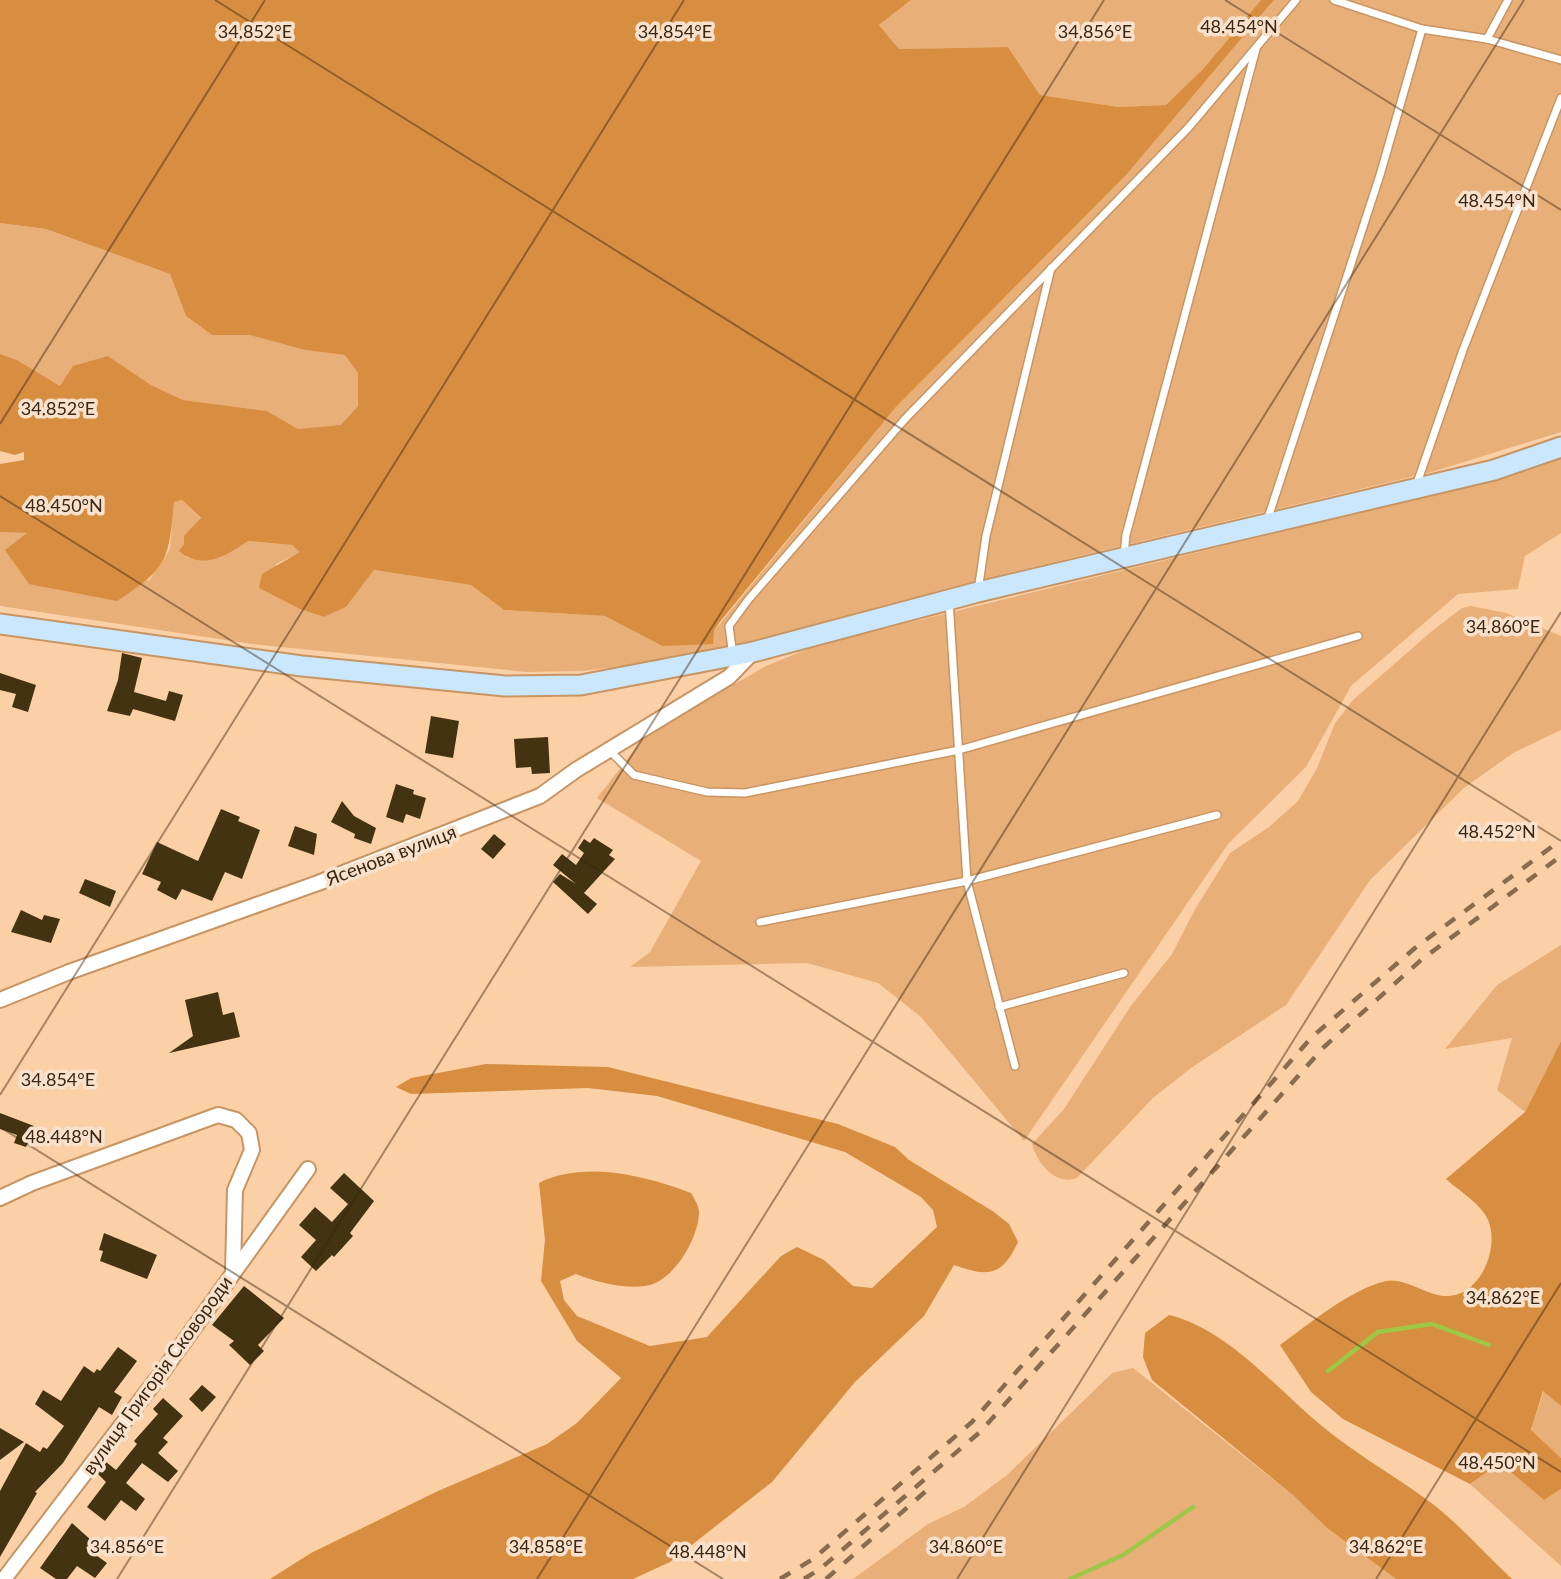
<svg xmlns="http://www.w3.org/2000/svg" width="1561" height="1579" font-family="Lato,sans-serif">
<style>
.green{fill:#e8af79}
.forest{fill:#d78e40}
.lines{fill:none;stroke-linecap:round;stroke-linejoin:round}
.stream{stroke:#9fc747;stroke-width:4.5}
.building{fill:#433310}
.lane-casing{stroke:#c89562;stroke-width:10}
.street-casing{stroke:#c89562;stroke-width:18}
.secondary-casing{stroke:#c89562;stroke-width:23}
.lane{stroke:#fff;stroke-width:7}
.street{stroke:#fff;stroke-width:14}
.secondary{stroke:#cae7fd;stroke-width:19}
.rail{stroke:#8a6b4e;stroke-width:4.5;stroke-dasharray:12 12;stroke-linecap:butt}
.ticks{fill:none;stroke:#3b2611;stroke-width:2;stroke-opacity:0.45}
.labels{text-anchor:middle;stroke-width:7;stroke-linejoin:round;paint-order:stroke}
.street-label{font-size:19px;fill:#3b2611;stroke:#f8e2cd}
.ticks-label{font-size:18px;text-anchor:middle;fill:#3b2611;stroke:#f8e2cd;stroke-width:7;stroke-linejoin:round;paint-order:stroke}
</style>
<rect width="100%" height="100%" fill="#fcd0a7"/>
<g class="green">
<path d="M911,0h350l-58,69 -37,36 -47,2 -79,-12 -32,-48 -109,2 -20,-24z"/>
<path d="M1274,0h287v432l-129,40 -445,106 -261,70 -13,7 -130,16 -57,1 -274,-28 -252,-38v-74l29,1 120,48 21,-32 4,-47 8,-2 19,19 -15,38c26,7 40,-1 62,-16l44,4 9,7 -25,12 24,45 24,8 22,-10 28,-37 97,15 33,25 101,6 57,30 52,-15 182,-224 231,-233z"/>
<path d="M0,223l46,6 124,45 16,42 26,19h37l56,15 41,5 12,18v33l-17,20 -43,3 -31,-18 -84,-11 -32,-15 -43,-29 -48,30 -43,-26 -17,-6z"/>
<path d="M1561,454v79l-36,23 -7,33 -60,5 -107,92 -45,81 -78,77 -204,297 -103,-124 -43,-34 -71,-20 -177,4 20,-15 51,-91 -104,-63 49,-63 120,-69 54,-22 679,-165z"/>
<path d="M1471,606l35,7 55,23v94l-48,23 -49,35 -94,92 -84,125 -95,63 -38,30 -76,80c-22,8 -40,-15 -45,-34l32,-35 66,-102 42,-53 22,-43 36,-58 39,-26 29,-26 19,-33 18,-45 18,-23 79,-69 30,-23z"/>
<path d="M1561,945v96l-36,71 -28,-22 15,-52 -67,11 52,-64z"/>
<path d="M1133,1368l161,128 33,32 69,51h-543l75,-55 36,-17 43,-32 105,-102z"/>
<path d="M1544,1390l17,16v52l-30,-27z"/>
<path d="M1500,1463l44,37 17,-11v77l-91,-82z"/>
</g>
<g class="forest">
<path d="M0,0h911l-32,25 20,24 109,-2 32,48 79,12 47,-2 37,-36 58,-69h13l-147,174 -231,233 -177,216 -5,8 -1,13 -51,2 -57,-30 -101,-6 -33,-25 -97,-15 -28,37 -22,10 -24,-8 -41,-21 3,-14 38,-22 -8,-7 -44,-4c-22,15 -45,30 -69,10l5,-7v-8l17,-18 -19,-18 -8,2c-5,58 -7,67 -57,99l-88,-17 -24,-34 22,-17 -27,-1v-68l24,-4v-8l-9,3 -15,-4v-97l17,6 43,26 13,-20 35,-10 43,29 32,15 84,11 31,18 43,-4 17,-19v-33l-13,-18 -40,-5 -56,-15h-37l-26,-19 -16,-42 -124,-45 -46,-6z"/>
<path d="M1561,1041v365l-18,-15 -12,39 30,28v31l-17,11 -44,-37 -30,21 -127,-65 -32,-27 -31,-47c29,-21 71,-56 106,-64 19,-4 43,16 62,15 34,-1 54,-53 38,-80 -7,-13 -28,-26 -40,-37l79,-67z"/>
<path d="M486,1064l122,3 230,57 57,23 14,13 85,52 15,12 9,18c-16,35 -31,35 -64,23l-30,51 -69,66 -83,100 -102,80 -37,17h-363l41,-26 127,-62 109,-47 30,-21 44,-45 -44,-37 -36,-60 4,-41 -6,-57c44,-23 108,-7 152,10 3,5 8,13 8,19 0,26 -26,71 -54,74 -21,3 -50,-4 -69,-12l-16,7 4,19 13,16 73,30 57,-9 74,-81 16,-9 27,13 29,26 19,2 65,-61 -4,-17 -12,-13 -76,-45 -188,-56 -69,-8 -177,6 -15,-7 15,-9z"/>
<path d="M1169,1315c60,14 112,79 159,116 34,27 72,48 106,74 28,22 52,50 78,74h-116l-69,-51 -33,-32 -142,-116 -9,-23 2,-24z"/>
</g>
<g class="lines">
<g class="stream">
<path d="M1328,1371l50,-39 54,-8 57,21"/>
<path d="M1070,1579l53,-24 70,-48"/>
</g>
</g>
<g class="building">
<path d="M122,653l20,5 -8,34 32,9 3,-10 14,4 -8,26 -42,-12 -3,7 -23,-5 11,-31z"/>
<path d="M0,673l36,12 -8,27 -16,-5 4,-13 -16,-4z"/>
<path d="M431,716l28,5 -6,37 -28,-5z"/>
<path d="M548,737l2,36 -18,1 -1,-7 -15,1 -2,-29z"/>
<path d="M396,784l18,6 -1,4 13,4 -6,21 -14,-5 -3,9 -17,-6z"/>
<path d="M342,801l12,15 22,12 -5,16 -17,-6 1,-4 -24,-12z"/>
<path d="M221,809l19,8 -2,4 22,9 -18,49 -17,-7 -13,29 -30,-12 -6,11 -19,-10 4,-8 -19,-8 15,-32 41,19z"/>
<path d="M295,826l22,8 -3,21 -26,-9z"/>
<path d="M494,834l12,10 -13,15 -12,-10z"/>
<path d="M594,838l19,12 -4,5 6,4 -31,34 13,11 -9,10 -35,-32 7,-8 16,10 -23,-19 9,-11 14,11 8,-12 -6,-5 6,-9 6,4z"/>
<path d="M85,879l31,12 -6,16 -31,-14z"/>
<path d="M21,910l21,10 2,-5 16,4 -9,24 -40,-11z"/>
<path d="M218,992l5,23 11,-3 6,25 -71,16 24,-17 -8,-36z"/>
<path d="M0,1113l34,13 -8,21 -12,-4 3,-8 -17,-6z"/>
<path d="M344,1173l30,28 -24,32 3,3 -19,21 -2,-2 -16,16 -15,-14 15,-17 -17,-15 16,-18 17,15 16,-18 -18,-16z"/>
<path d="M104,1233l53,22 -10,24 -47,-18 3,-10 -4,-1z"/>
<path d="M244,1286l40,32 -26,27 6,6 -14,14 -21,-20 5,-4 -22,-16z"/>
<path d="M118,1347l19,14 -23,31 8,5 -10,18 -13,-8 -36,56 -28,29 2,1 -37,64v-66l26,-48 14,9 3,-5 4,2 17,-23 -29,-22 8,-14 18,11 23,-35 10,7 3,-4 3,2z"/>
<path d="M202,1385l14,12 -14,15 -13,-13z"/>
<path d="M163,1398l20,18 -20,22 5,4 -10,11 20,18 -10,11 -26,-19 -16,20 19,16 -9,12 -15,-11 -16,21 -18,-14 19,-25 -9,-9 9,-11 10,8 21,-26 -3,-3 24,-27 -5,-5z"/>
<path d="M0,1428l24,14 -24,18z"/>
<path d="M72,1523l20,18 -6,7 21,15 -12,15 -18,-12 -10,13h-11l-16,-11z"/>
</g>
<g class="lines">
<defs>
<g id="lane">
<path d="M1334,0l88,29 65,10 74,21"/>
<path d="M1487,39l21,-39"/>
<path d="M1416,486l47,-136 98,-252"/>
<path d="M1267,521l113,-346 42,-146"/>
<path d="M1124,555l2,-20 130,-486"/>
<path d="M978,591l8,-55 65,-268"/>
<path d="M949,601l18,280 48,185"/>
<path d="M733,656l-4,-30 19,-26 157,-181 284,-292 107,-127"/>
<path d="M610,751l24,24 73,17 38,1 214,-43 399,-114"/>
<path d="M760,922l207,-41 250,-66"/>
<path d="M999,1007l125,-34"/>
</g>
<g id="street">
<path d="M0,1000l69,-28 249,-89 222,-87 36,-26 153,-93 24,-25"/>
<path d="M0,1198l32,-15 186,-68 18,5 13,13 3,17 -17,40 -2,81"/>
<path d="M4,1579l159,-208 145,-202"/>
</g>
<path id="secondary" d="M0,624l302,42 203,20 76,-1 172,-33 225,-60 516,-122 67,-23"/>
</defs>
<use href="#lane" class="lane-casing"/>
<use href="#street" class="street-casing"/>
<use href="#secondary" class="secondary-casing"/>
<use href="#lane" class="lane"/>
<use href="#street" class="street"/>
<use href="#secondary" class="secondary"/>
<g class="rail">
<path d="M780,1579l33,-20 159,-137 340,-385 103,-89 146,-108"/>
<path d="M804,1579l16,-10 160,-137 344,-385 97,-87 140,-104"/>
<path d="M826,1579l100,-88"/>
</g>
</g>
<path class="ticks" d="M215,0l1346,841M1225,0l336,210M0,424l265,-424M0,496l1561,976M0,1095l684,-1095M0,1127l723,452M117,1579l987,-1579M537,1579l987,-1579M957,1579l604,-967M1376,1579l185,-296"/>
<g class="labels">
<g class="street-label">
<text transform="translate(391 855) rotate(-21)" y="7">Ясенова вулиця</text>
<text transform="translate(157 1375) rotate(-54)" y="7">вулиця Григорія Сковороди</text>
</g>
</g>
<g class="ticks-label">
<text x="1239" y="33">48.454°N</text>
<text x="255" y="38">34.852°E</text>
<text x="675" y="38">34.854°E</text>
<text x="1095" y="38">34.856°E</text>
<text x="1497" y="207">48.454°N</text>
<text x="58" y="415">34.852°E</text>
<text x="64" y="512">48.450°N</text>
<text x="1503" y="633">34.860°E</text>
<text x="1497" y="838">48.452°N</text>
<text x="58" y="1086">34.854°E</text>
<text x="64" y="1143">48.448°N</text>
<text x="1503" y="1304">34.862°E</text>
<text x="1497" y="1469">48.450°N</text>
<text x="127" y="1553">34.856°E</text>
<text x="546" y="1553">34.858°E</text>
<text x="966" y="1553">34.860°E</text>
<text x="1386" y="1553">34.862°E</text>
<text x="708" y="1558">48.448°N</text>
</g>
</svg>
